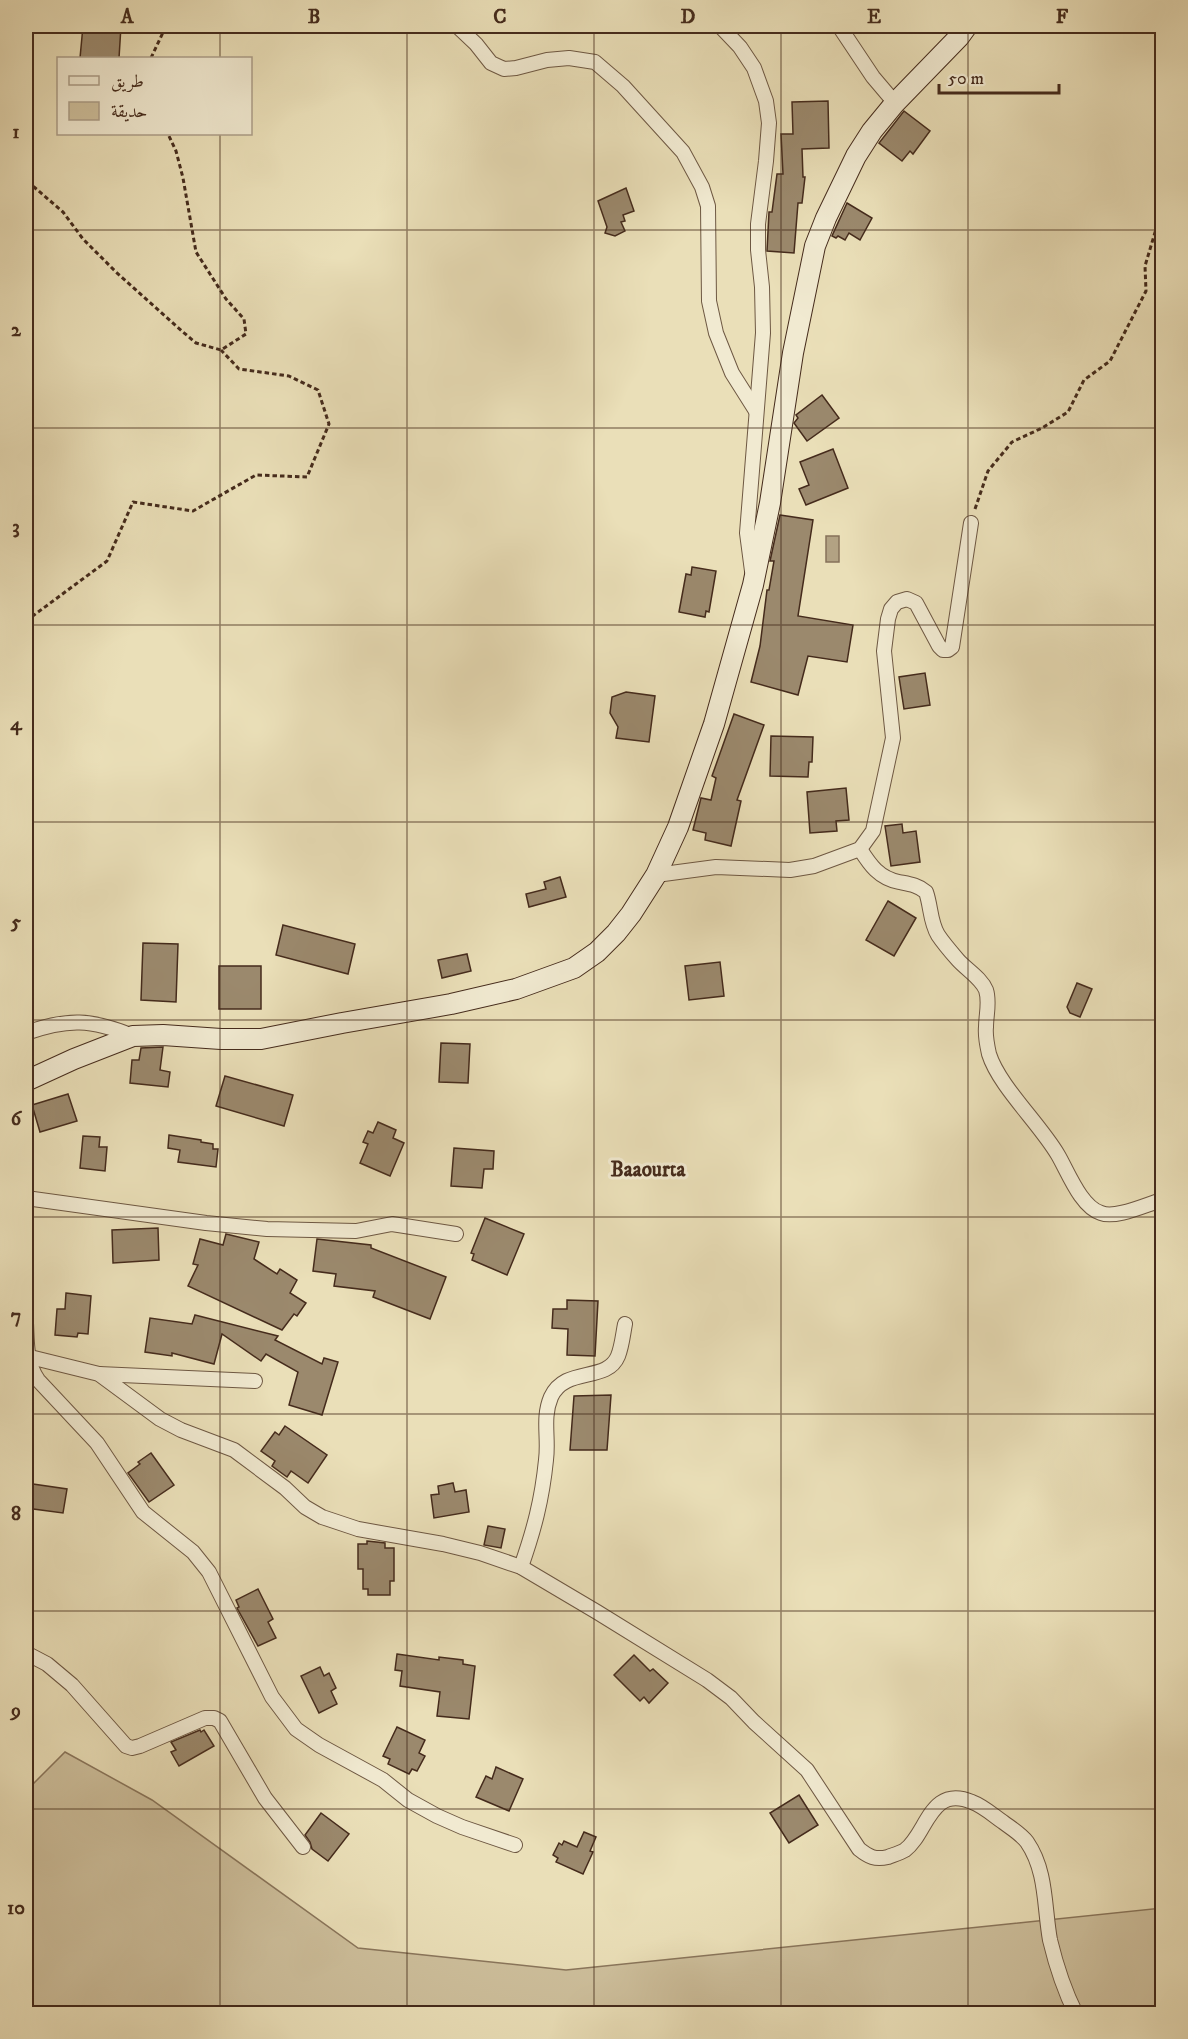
<svg xmlns="http://www.w3.org/2000/svg" width="1188" height="2039" font-family="'IM FELL DW Pica',Amiri,serif">
<style>
.green{fill:#cec09d;stroke:#8a765c;stroke-width:1.5}
.water{fill:#b2a283;stroke:#86725a;stroke-width:1.5}
.building{fill:#9b896d;stroke:#452b1c;stroke-width:1.5}
.lines{fill:none;stroke-linecap:round;stroke-linejoin:round}
.minor-casing{stroke:#6e5843;stroke-width:16}
.secondary-casing{stroke:#452b1c;stroke-width:22}
.path{stroke:#452b1c;stroke-width:3;stroke-dasharray:4.5 3;stroke-linecap:butt}
.minor{stroke:#f1ead1;stroke-width:14}
.secondary{stroke:#f1ead1;stroke-width:20}
.grid{fill:none;stroke:#452b1c;stroke-width:1.5;stroke-opacity:0.55}
.labels{text-anchor:middle;stroke-width:6;stroke-linejoin:round;paint-order:stroke}
.quarter-label{font-size:21px;font-weight:bold;fill:#452b1c;stroke:#f1ead1}
.neatline{fill:none;stroke:#452b1c;stroke-width:2}
.grid-label{font-size:20px;text-anchor:middle;font-weight:bold;fill:#452b1c}
</style>
<rect width="100%" height="100%" fill="#eadfb8"/>
<filter id="stains"><feTurbulence type="fractalNoise" baseFrequency=".00333" numOctaves="4"/><feColorMatrix values="0 0 0 0 .2 0 0 0 0 .09 0 0 0 0 .02 0 0 0 .5 -.17"/></filter>
<radialGradient id="worn" r=".72"><stop offset=".6" stop-color="#630" stop-opacity="0"/><stop offset="1" stop-color="#630" stop-opacity=".3"/></radialGradient>
<path class="green" d="M65,1752l87,48 206,148 208,22 596,-62v105l-1136,1v-223z"/>
<rect class="water" x="826" y="536" width="13" height="26"/>
<g class="building">
<path d="M83,26h38l-2,32h-39z"/>
<path d="M828,101l1,47 -27,1 1,28h2l-3,26h-4l-4,50 -27,-2 2,-39h3l5,-38h6l-2,-40h12l-1,-32z"/>
<path d="M904,111l26,20 -17,23 -3,-3 -8,10 -23,-18z"/>
<path d="M626,188l8,23 -11,4 2,6 -4,1 4,9 -10,5 -10,-3 2,-6 -9,-26z"/>
<path d="M847,203l25,15 -12,22 -11,-7 -4,7 -7,-4 -2,2 -4,-2z"/>
<path d="M822,395l17,23 -32,23 -13,-18 4,-5 -2,-3z"/>
<path d="M833,449l15,39 -42,17 -7,-16 10,-4 -9,-23z"/>
<path d="M780,515l33,5 -15,96 55,9 -6,37 -39,-6 -10,39 -47,-13 9,-36 7,-56h2l5,-29h-4z"/>
<path d="M692,567l24,4 -7,41 -3,-1 -1,6 -26,-5 7,-38 5,1z"/>
<path d="M925,673l5,32 -26,4 -5,-32z"/>
<path d="M626,692l29,4 -6,46 -33,-4 2,-11 -8,-14 2,-16z"/>
<path d="M734,714l30,11 -27,75 4,1 -10,45 -26,-6 1,-7 -13,-3 8,-32 10,2 5,-22 -4,-2z"/>
<path d="M771,736l42,1 -1,25h-3l-1,15 -38,-1z"/>
<path d="M846,788l3,32 -13,1 1,10 -27,2 -3,-41z"/>
<path d="M902,824l1,9 13,-2 4,31 -29,4 -6,-40z"/>
<path d="M560,877l6,20 -37,10 -3,-13 20,-5 -2,-7z"/>
<path d="M888,901l28,17 -22,38 -28,-16z"/>
<path d="M283,925l72,19 -7,30 -72,-19z"/>
<path d="M143,943l35,1 -2,58 -35,-2z"/>
<path d="M467,954l4,17 -29,7 -4,-18z"/>
<path d="M720,962l4,34 -35,4 -4,-34z"/>
<rect x="219" y="966" width="42" height="43"/>
<path d="M1077,983l15,6 -12,28 -10,-4 -3,-6z"/>
<path d="M441,1043l29,1 -2,39 -29,-1z"/>
<path d="M163,1047l-3,23 10,2 -2,15 -38,-4 2,-23h7l2,-12z"/>
<path d="M225,1076l68,19 -9,31 -68,-20z"/>
<path d="M68,1094l9,27 -37,11 -8,-27z"/>
<path d="M378,1122l18,8 -3,8 11,5 -14,33 -30,-13 8,-19 -5,-2 5,-11 5,2z"/>
<path d="M169,1135l32,5v2l12,2v5h5l-2,18 -38,-5 2,-12 -12,-2z"/>
<path d="M83,1136l17,1 -1,10h8l-2,24 -25,-3z"/>
<path d="M454,1148l40,3 -1,18h-9l-2,19 -31,-2z"/>
<path d="M485,1218l39,16 -17,41 -35,-15 2,-6 -3,-1z"/>
<path d="M158,1228l1,32 -46,3 -1,-33z"/>
<path d="M226,1234l33,8 -5,17 23,15 3,-5 17,11 -7,13 16,10 -9,13 -3,-2 -12,16 -94,-44 10,-21 -5,-1 7,-25 23,6z"/>
<path d="M317,1239l54,6v3l75,29 -16,42 -57,-22 2,-6 -41,-5 2,-12 -23,-3z"/>
<path d="M66,1293l25,3 -3,38 -10,-1 -1,4 -22,-2 2,-26h8z"/>
<path d="M567,1300l31,1 -3,55 -28,-1 1,-26 -16,-1 1,-19h14z"/>
<path d="M195,1315l83,21 -3,4 47,24 2,-6 14,4 -16,53 -33,-10 9,-33 -32,-18 -5,7 -39,-27 -8,30 -42,-11v3l-27,-4 5,-34 42,6z"/>
<path d="M611,1395l-4,55h-37l4,-54z"/>
<path d="M285,1426l42,29 -19,28 -17,-12 -4,6 -15,-11 3,-5 -14,-10 14,-19 4,3z"/>
<path d="M151,1453l23,32 -25,17 -21,-29 12,-9 -2,-2z"/>
<path d="M26,1483l41,6 -4,24 -37,-5z"/>
<path d="M453,1483l2,9 11,-2 3,22 -35,6 -3,-23 8,-1 -1,-8z"/>
<path d="M488,1526l17,3 -4,19 -17,-3z"/>
<path d="M367,1541l18,2v5h9v33h-4v14h-22v-6h-5v-20h-5v-25h9z"/>
<path d="M258,1589l15,30 -5,3 8,16 -18,8 -21,-38 2,-1 -3,-7z"/>
<path d="M397,1654l42,6v-3l24,3v4l12,2 -6,53 -32,-3 3,-24 -40,-6 2,-15 -7,-1z"/>
<path d="M634,1655l16,16 3,-2 15,14 -19,20 -5,-6 -4,4 -26,-26z"/>
<path d="M320,1667l4,9 5,-3 7,15 -5,3 6,13 -18,9 -18,-37z"/>
<path d="M397,1727l28,13 -6,13 6,3 -8,15 -5,-2 -3,5 -21,-10 2,-5 -7,-3z"/>
<path d="M200,1730l1,2 3,-2 10,16 -35,20 -8,-14 5,-2 -5,-8z"/>
<path d="M496,1767l27,12 -14,32 -33,-14 10,-21 6,3z"/>
<path d="M799,1795l19,30 -29,18 -19,-30z"/>
<path d="M321,1813l28,21 -21,27 -16,-12 -2,-7 -5,-7z"/>
<path d="M584,1832l12,5 -6,14 3,1 -10,22 -27,-12 2,-4 -5,-3 6,-12 3,2 2,-4 13,6z"/>
</g>
<g class="lines">
<defs>
<g id="minor">
<path d="M457,26l19,18 15,19 13,6 12,-1 31,-8 22,-2 26,4 28,24 60,66 19,35 6,19 1,95 7,32 16,40 24,38"/>
<path d="M720,26l20,21 14,21 12,33 3,22 -3,38 -8,63v26l4,37 1,46 -16,200 5,38"/>
<path d="M839,26l34,51 22,26"/>
<path d="M860,849c10,16 19,29 39,33 10,2 19,3 27,10 5,14 4,30 12,43 6,9 13,17 20,25 9,10 23,18 28,30 4,12 0,25 0,37 -1,9 1,18 3,27 10,32 51,70 69,101 10,17 23,52 43,58 15,6 46,-9 61,-13"/>
<path d="M656,875l60,-8 74,3 24,-4 46,-17 13,-18 20,-93 -9,-87 4,-32 3,-10 6,-7 10,-3 9,4 23,43 4,4h5l4,-3 19,-124"/>
<path d="M26,1033c42,-15 65,-14 107,3"/>
<path d="M26,1198l180,25 61,6 89,2 36,-7 64,10"/>
<path d="M26,1323c1,21 0,39 12,57l59,63 46,69 50,40 16,20 63,125 24,32 23,16 64,35 25,20 29,16 25,11 53,18"/>
<path d="M26,1356l73,18 61,45 21,11 53,20 51,38 20,19 17,10 36,12 85,15 37,9 41,14 76,45 110,68 24,18 23,24 53,48 52,79c10,8 16,11 29,8 5,-2 12,-4 17,-7 22,-16 25,-66 67,-48 11,4 21,13 31,20 8,6 18,12 24,20 20,29 17,65 23,98 6,25 14,50 26,74"/>
<path d="M99,1374l156,7"/>
<path d="M521,1567c13,-37 21,-67 25,-107 3,-22 -4,-42 5,-63 14,-31 56,-14 67,-41 4,-10 5,-22 7,-32"/>
<path d="M26,1653l21,11 25,21 54,61 6,2 8,-2 65,-28h9l6,3 45,77 38,49"/>
</g>
<path id="secondary" d="M26,1081l48,-22 59,-23 30,-1 58,4h40l81,-16 109,-19 65,-15 58,-21 23,-16 19,-19 15,-19 25,-39 22,-48 36,-103 39,-139 17,-82 23,-150 22,-107 11,-28 30,-62 16,-25 23,-28 64,-66 8,-11"/>
</defs>
<use href="#minor" class="minor-casing"/>
<use href="#secondary" class="secondary-casing"/>
<g class="path">
<path d="M1157,26l5,25"/>
<path d="M151,58l15,-32"/>
<path d="M26,184l8,3 29,25 20,27 33,33 67,60 13,11 25,7 25,-16 -2,-15 -18,-20 -30,-47 -13,-74 -7,-27 -8,-17"/>
<path d="M975,509l13,-38 24,-29 30,-14 26,-16 16,-32 26,-19 36,-70 -1,-25 17,-57"/>
<path d="M26,621l81,-60 26,-59 60,9 63,-36 51,2 22,-53 -11,-34 -29,-14 -50,-7 -18,-19"/>
</g>
<use href="#minor" class="minor"/>
<use href="#secondary" class="secondary"/>
</g>
<path class="grid" d="M220,26v32M407,26v1988M594,26v1988M781,26v1988M968,26v1988M220,134v1880M26,230h1136M26,428h1136M26,625h1136M26,822h1136M26,1020h1136M26,1217h1136M26,1414h1136M26,1611h1136M26,1809h1136"/>
<g class="labels">
<g class="quarter-label">
<text x="648" y="1176">Baaourta</text>
</g>
</g>
<rect width="1188" height="2039" fill="none" stroke="#eadfb8" stroke-width="66"/>
<rect x="57" y="57" width="195" height="78" fill="#f1ead1" stroke="#ac9e89" stroke-width="1.5"/>
<rect x="69" y="76" width="30" height="9" fill="#f1ead1" stroke="#ac9e89" stroke-width="1.5"/>
<text x="111" y="87" font-size="18" fill="#452b1c">طريق</text>
<rect x="69" y="102" width="30" height="18" fill="#cec09d" stroke="#ac9e89" stroke-width="1.5"/>
<text x="111" y="117" font-size="18" fill="#452b1c">حديقة</text>
<path d="M939 84v9h120v-9" fill="none" stroke="#452b1c" stroke-width="3"/>
<text x="948" y="84" font-size="18" fill="#452b1c" stroke="#f1ead1" stroke-width="4.5" paint-order="stroke">50 m</text>
<rect x="33" y="33" width="1122" height="1973" class="neatline"/>
<g class="grid-label">
<text x="127" y="23">A</text>
<text x="314" y="23">B</text>
<text x="500" y="23">C</text>
<text x="688" y="23">D</text>
<text x="874" y="23">E</text>
<text x="1062" y="23">F</text>
<text x="16" y="138">1</text>
<text x="16" y="336">2</text>
<text x="16" y="533">3</text>
<text x="16" y="730">4</text>
<text x="16" y="928">5</text>
<text x="16" y="1125">6</text>
<text x="16" y="1322">7</text>
<text x="16" y="1520">8</text>
<text x="16" y="1717">9</text>
<text x="16" y="1914">10</text>
</g>
<rect width="100%" height="100%" filter="url(#stains)"/>
<rect width="100%" height="100%" fill="url(#worn)"/>
</svg>
